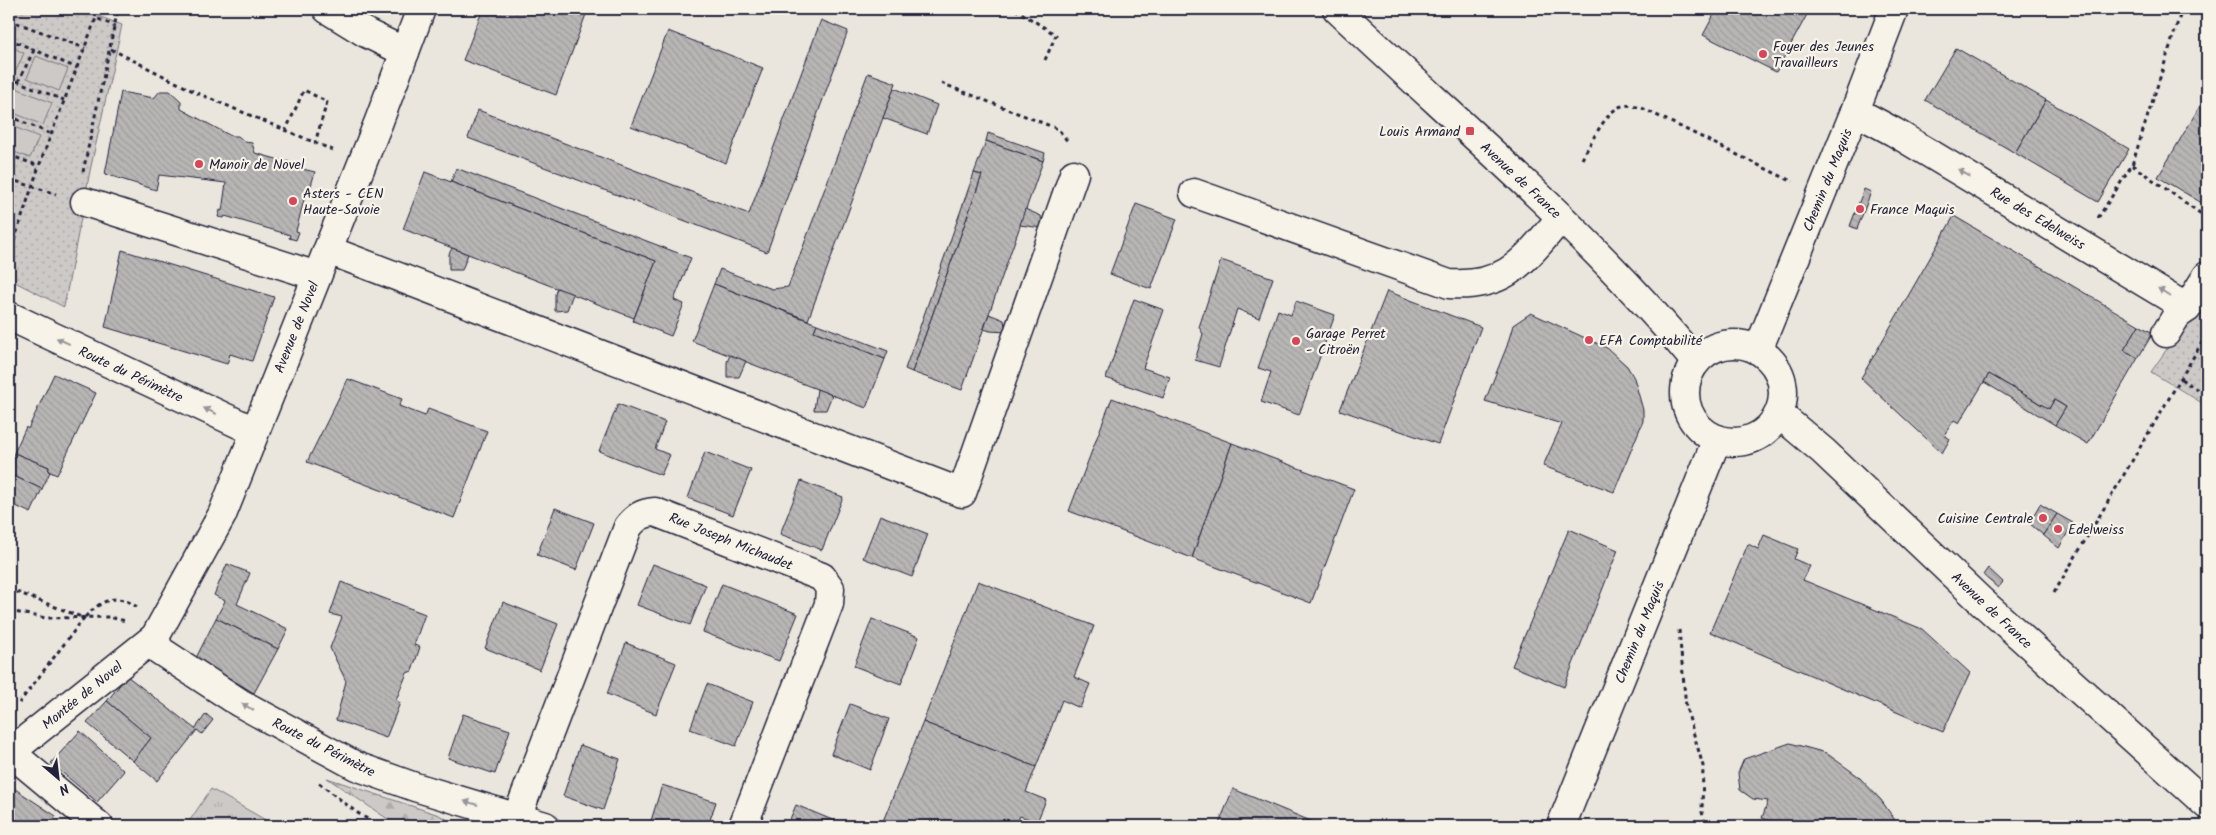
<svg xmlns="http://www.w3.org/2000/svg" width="2216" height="835" font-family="Kalam,sans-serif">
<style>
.grass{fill:url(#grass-tufts);stroke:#787680}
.forest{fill:url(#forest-firs);stroke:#787680}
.park{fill:url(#park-dots);stroke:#787680}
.garden{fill:#cdc9c6;stroke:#787680}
.building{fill:url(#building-back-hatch);stroke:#22223b}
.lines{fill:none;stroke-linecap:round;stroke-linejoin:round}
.minor-casing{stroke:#22223b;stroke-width:31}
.path{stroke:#22223b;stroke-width:3;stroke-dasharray:4 4;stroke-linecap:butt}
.minor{stroke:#f7f3e8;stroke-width:28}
.oneway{fill:#97959a}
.poi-dot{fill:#d1495b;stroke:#f7f3e8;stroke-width:2}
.labels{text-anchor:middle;stroke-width:4.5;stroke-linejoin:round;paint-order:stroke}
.poi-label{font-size:14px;fill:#22223b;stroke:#f7f3e8;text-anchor:start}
.street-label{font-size:14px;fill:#22223b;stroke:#f7f3e8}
</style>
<defs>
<pattern id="grass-tufts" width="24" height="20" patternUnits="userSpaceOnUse" patternTransform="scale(1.25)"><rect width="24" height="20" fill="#cdc9c6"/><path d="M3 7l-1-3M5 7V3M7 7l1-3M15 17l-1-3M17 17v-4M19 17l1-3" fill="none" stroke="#b0acab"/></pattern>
<pattern id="forest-firs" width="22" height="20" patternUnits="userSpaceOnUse" patternTransform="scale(1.25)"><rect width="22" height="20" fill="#cdc9c6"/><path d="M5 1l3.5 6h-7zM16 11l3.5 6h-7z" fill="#b0acab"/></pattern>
<pattern id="park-dots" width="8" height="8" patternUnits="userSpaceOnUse" patternTransform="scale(1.25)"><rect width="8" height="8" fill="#cdc9c6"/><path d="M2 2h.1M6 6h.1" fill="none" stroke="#b0acab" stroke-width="1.8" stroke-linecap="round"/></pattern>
<pattern id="building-back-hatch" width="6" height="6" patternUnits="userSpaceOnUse" patternTransform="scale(1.25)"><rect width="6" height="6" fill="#b8b6b5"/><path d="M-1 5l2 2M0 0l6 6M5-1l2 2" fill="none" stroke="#9e9c9d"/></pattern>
</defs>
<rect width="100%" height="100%" fill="#eae6de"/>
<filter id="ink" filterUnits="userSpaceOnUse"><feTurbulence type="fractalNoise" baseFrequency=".02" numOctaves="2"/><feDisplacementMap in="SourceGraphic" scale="10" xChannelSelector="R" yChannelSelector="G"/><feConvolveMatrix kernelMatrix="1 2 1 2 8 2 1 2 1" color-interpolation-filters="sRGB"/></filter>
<g filter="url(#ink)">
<path class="grass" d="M211,789l65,37h-90z"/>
<path class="forest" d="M327,778l112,37 20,11h-61z"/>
<g class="park">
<path d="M9,9h71l42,16 -32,146 -26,136 -55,-28z"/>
<path d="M2207,291v115l-56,-34z"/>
</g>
<g class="garden">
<path d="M9,46l15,7 -10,22 -5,-2z"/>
<path d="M36,56l32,13 -9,22 -32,-13z"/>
<path d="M9,85l43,18 -9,22 -34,-14z"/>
<path d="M9,125l30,12 -9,21 -21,-8z"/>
</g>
<g class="building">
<path d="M483,9h105l-32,86 -93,-35z"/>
<path d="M1717,9h93l-34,63 -73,-37z"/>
<path d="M821,20l27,11 -81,221 -299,-114 10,-28 271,104z"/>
<path d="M668,31l95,37 -37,95 -95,-37z"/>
<path d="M1956,48l90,52 -31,53 -90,-53z"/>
<path d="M868,73l28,10 -88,237 -94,-36 6,-15 52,20 16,-2z"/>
<path d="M894,88l43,17 -10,29 -44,-16z"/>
<path d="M160,91h10l11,10v8l50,27h7l7,6 7,1 3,10 32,9v-1l4,2 -1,3 25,6 -5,17 -3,-1 -11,43 3,1 -3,8 -7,-2 1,-3 -65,-19 -1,2 -6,-1 2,-7 2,1 4,-28 -67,-8 -3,15 -51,-16 16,-82 33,6z"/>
<path d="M2207,94v112l-49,-29z"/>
<path d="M2046,100l83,49 -31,53 -83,-49z"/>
<path d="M988,133l57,20 -2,8 -57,-20z"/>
<path d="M986,141l57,20 -81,229 -50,-18 70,-197 -8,-2z"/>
<path d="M456,168l235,90 -17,42 10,4 -13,32 -38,-15 23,-60 -205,-79z"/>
<path d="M425,172l231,89 -22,57 -231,-89z"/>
<path d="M974,173l8,2 -70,197 -7,-3z"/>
<path d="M1864,189l7,3 -14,37 -7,-3z"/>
<path d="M1136,204l41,15 -26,70 -41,-15z"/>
<path d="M1025,209l16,7 1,12 -22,-3z"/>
<path d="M1954,216l185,109 -15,25 14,8 -50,86 -33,-19 11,-18 -12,-7 -5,9 -60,-35 -30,49 -5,-3 -10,15 6,4 -8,14 -81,-75z"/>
<path d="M452,248l16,6 -6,16h-13v-16z"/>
<path d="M122,250l152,47 -22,64 -22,-7 -3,10 -122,-37z"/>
<path d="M1221,260l52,18 -14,40 -22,-9 -18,58 -24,-7 8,-26 -4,-7z"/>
<path d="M714,284l103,40 -3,7 71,28 -19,49 -174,-67z"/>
<path d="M557,288l16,6 -6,16 -12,1v-17z"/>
<path d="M1387,291l94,36 -43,117 -98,-34z"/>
<path d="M1134,299l30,11 -21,58 27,9 -7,21 -57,-20z"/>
<path d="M1296,301l39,14 -36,100 -38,-13 10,-30 -13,-4 20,-58 13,5z"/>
<path d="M1531,313l76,35 20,18 7,12 9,32v11l-29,71 -71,-26 19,-42 -77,-23 22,-55 6,-21z"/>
<path d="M989,314l15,6 2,12 -16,-1 -6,-2z"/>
<path d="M817,324l71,27 -3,8 -71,-28z"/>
<path d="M2139,325l14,8 -15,25 -14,-8z"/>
<path d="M730,355l16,6 -7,16h-12v-15z"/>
<path d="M54,374l42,19 -39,82 -9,-4 1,-4 -35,-14 12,-26 2,2z"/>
<path d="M1989,374l60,35 5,-9 12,7 -11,18 -71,-43z"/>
<path d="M348,379l54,20 -3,7 26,10 3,-7 59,22 -33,87 -147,-56z"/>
<path d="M817,389l15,6 -6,15h-12z"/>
<path d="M1112,398l120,45 -40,115 -123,-47z"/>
<path d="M618,404l47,18 -10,27 15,6 -9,20 -62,-24z"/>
<path d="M1232,443l122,46 -43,114 -119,-45z"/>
<path d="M705,452l46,18 -18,45 -45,-17z"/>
<path d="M14,453l35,14 -1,4 2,1 -8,17 -33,-15v-9z"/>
<path d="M9,474l33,15 -11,24 -22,-10z"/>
<path d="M801,481l42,16 -21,53 -42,-16z"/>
<path d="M2040,504l17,10 -14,21 -14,-12z"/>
<path d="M555,508l39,15 -18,47 -39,-15z"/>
<path d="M2057,514l16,9 -14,25 -16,-13z"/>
<path d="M880,515l48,19 -16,43 -49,-19z"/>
<path d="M1569,529l49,21 -54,137 -52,-21z"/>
<path d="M1764,535l34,14 -4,10 16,7 -7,14 119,49 48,44 -27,59 -233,-100 38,-88 10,5z"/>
<path d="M227,564l23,9 -13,31 51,25 -10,20 -62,-31 9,-17 -11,-6z"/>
<path d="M653,564l53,21 -16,40 -53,-20z"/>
<path d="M1988,568l15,14 -5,6 -15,-13z"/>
<path d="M978,581l116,45 -20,51 16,7 -10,24 -18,-8 -26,67 -113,-45z"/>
<path d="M341,582l84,32 -11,31 6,2 -8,24 -5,2 -11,27 4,3 -14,35 -50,-18 10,-39 -16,-33 12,-31 -12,-3z"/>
<path d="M722,584l76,30 -19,47 -76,-29z"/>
<path d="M503,602l55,22 -18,46 -55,-22z"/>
<path d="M216,618l62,31 -24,44 -58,-35z"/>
<path d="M872,619l47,18 -18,47 -47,-18z"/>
<path d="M626,643l50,20 -20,51 -49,-20z"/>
<path d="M127,676l68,53 11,-15 7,6 -11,14 -5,-4 -40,51 -24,-20 18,-23 -44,-37z"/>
<path d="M707,684l46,18 -17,44 -46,-17z"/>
<path d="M107,701l44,37 -18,23 -46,-38z"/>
<path d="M850,704l39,15 -19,51 -39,-16z"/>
<path d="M463,714l47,16 -15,44 -47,-16z"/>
<path d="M923,722l113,45 -10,25 20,8 -9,22 -17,-6 -5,10h-134z"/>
<path d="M80,731l44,40 -27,31 -46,-39z"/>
<path d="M1790,743l36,10 32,23 23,24 18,26h-84l-7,-4 -3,4h-22l-21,-8 6,-17 -15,-2 -13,-9 -2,-17 6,-14z"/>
<path d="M580,745l40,14 -17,51 -40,-14z"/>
<path d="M9,785l47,31 -7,10h-36l-4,-3z"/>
<path d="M662,785l54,17 -8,24 -58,-2z"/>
<path d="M1233,789l90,37h-105z"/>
<path d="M796,805l51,21h-60z"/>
</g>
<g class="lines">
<defs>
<g id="minor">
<path d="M327,9l39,24 39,19"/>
<path d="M1337,9c121,115 251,222 358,352"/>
<path d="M1855,111l39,21 293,176 20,-32"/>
<path d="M1194,193l255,91c60,4 76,-26 112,-66"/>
<path d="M85,202l232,74"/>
<path d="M328,250l634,243 112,-319"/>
<path d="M9,316l245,115"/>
<path d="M2166,333l11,-18 10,-7"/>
<circle cx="1734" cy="393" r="49"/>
<path d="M1758,350l97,-239 39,-102"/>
<path d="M1779,414l44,37 157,149 227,205"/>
<path d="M155,637l4,13 81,53 116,63 59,21 130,39"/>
<path d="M10,752l89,74"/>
<path d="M9,753l146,-116 67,-122 157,-394 42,-112"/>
<path d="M517,817l111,-290c8,-10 14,-14 27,-15l167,65 8,11 -1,16 -86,222"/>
<path d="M1561,826l156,-387"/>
</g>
</defs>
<use href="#minor" class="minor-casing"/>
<g class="path">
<path d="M1015,9l41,26 -11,25"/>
<path d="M9,20l76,28"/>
<path d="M9,39l68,29"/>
<path d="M111,49l86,44 138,58"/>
<path d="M9,78l55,22"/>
<path d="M18,82l16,-32"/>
<path d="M941,83l117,46 11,14"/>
<path d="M9,116l42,18"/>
<path d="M285,132l19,-42 23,12 -12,41"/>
<path d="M9,155l30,11"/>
<path d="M1582,159c8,-14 24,-49 40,-53 7,-2 13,1 20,2l151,74"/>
<path d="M2132,165l75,53"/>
<path d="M83,172l35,-163"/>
<path d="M9,179l47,15"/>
<path d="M2098,218l34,-53 50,-156"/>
<path d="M9,256l30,-90 57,-148 19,8"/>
<path d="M2181,379l26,17"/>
<path d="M9,589l75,29 -65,85"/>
<path d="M2054,593l153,-259"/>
<path d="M9,611l37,7 63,-1 17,4"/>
<path d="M85,617c17,-17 31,-25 52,-10"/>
<path d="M1679,630l7,77 17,59 -1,46 4,14"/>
<path d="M319,783l37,29 23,14"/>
</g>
<use href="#minor" class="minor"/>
</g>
<defs><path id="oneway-solid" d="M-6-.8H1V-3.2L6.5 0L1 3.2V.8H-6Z" transform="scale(1.25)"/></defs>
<g class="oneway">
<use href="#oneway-solid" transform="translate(1964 173) rotate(-149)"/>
<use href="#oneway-solid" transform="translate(2164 292) rotate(-148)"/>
<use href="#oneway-solid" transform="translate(63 341) rotate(-155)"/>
<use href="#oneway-solid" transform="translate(210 411) rotate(-155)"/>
<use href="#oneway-solid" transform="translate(248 707) rotate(-150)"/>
<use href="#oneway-solid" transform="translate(471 803) rotate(-164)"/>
</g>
</g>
<g class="poi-dot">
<circle cx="1763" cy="54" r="5"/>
<rect x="1465" y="126" width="10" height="10" rx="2.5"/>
<circle cx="199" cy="164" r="5"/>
<circle cx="293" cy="201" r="5"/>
<circle cx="1860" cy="209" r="5"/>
<circle cx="1589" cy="340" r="5"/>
<circle cx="1296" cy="341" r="5"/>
<circle cx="2043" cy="518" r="5"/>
<circle cx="2058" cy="529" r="5"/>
</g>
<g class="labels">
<g class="poi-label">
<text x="1773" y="51">Foyer des Jeunes<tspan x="1773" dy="16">Travailleurs</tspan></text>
<text x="1460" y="136" text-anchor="end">Louis Armand</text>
<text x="209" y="169">Manoir de Novel</text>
<text x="303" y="198">Asters - CEN<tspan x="303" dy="16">Haute-Savoie</tspan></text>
<text x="1870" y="214">France Maquis</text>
<text x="1306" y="338">Garage Perret<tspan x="1306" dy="16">- Citroën</tspan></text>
<text x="1599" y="345">EFA Comptabilité</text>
<text x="2033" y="523" text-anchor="end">Cuisine Centrale</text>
<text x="2068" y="534">Edelweiss</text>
</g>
<g class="street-label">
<text transform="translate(1521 180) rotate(43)" y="5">Avenue de France</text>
<text transform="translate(1827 180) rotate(-68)" y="5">Chemin du Maquis</text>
<text transform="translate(2038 218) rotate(31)" y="5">Rue des Edelweiss</text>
<text transform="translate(296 327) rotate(-68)" y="5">Avenue de Novel</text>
<text transform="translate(131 374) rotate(25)" y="5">Route du Périmètre</text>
<text transform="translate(731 541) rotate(22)" y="5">Rue Joseph Michaudet</text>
<text transform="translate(1992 610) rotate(43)" y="5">Avenue de France</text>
<text transform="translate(1639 632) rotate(-68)" y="5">Chemin du Maquis</text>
<text transform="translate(82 695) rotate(-39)" y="5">Montée de Novel</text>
<text transform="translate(324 747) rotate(27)" y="5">Route du Périmètre</text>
</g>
</g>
<rect width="2216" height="835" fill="none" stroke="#f7f3e8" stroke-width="30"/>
<rect x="15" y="15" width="2186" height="805" fill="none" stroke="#22223b" stroke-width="2" filter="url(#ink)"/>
<g transform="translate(58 778) rotate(152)" stroke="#f7f3e8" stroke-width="4" paint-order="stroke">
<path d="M0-4L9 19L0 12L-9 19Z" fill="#22223b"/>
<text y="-8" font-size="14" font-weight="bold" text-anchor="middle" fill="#22223b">N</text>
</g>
</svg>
